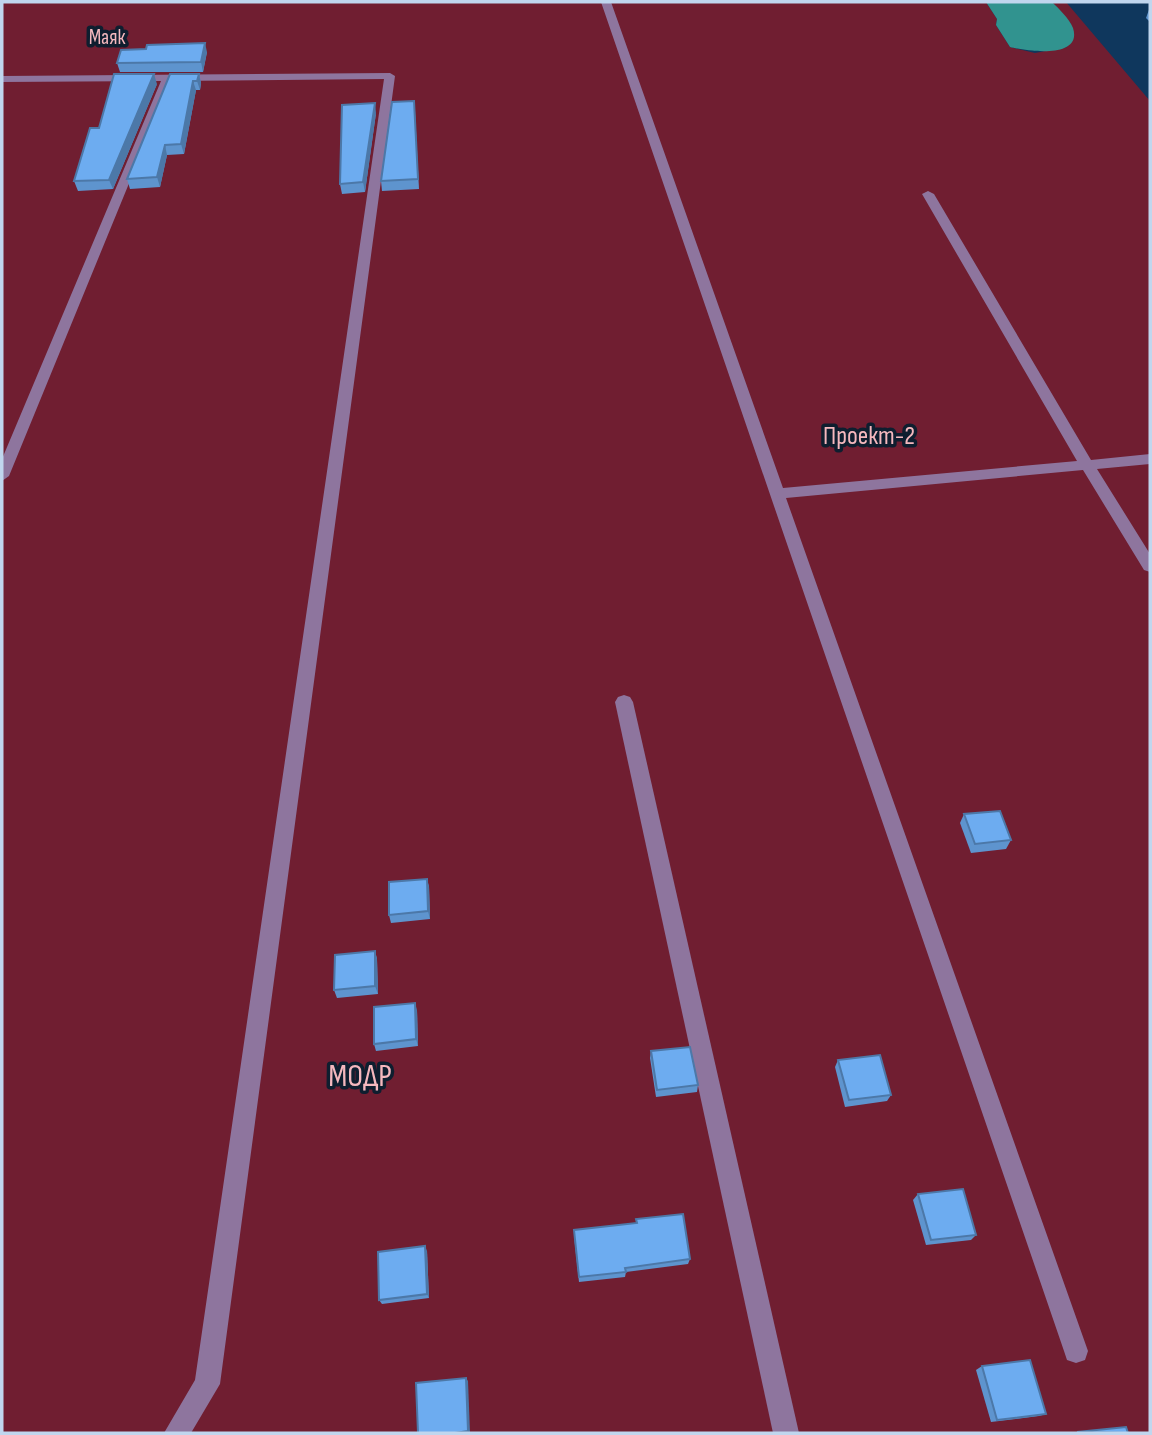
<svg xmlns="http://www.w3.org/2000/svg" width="1152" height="1435" font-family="'Sofia Sans Condensed',sans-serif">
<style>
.green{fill:#701e31}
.water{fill:#31938f}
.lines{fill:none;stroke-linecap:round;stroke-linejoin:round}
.minor{fill:#8e759e;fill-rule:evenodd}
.wall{fill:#5e94ce}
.shaded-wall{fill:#4c78a8}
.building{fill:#6dacf0;stroke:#4c78a8;stroke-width:2}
.labels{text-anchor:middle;stroke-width:7;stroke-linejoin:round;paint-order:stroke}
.far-park-label{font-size:21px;fill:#f5b8be;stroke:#0e1e2f}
.park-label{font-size:26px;fill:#f5b8be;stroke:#0e1e2f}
.near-park-label{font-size:32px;fill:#f5b8be;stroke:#0e1e2f}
</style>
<rect width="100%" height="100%" fill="#0f375d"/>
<path class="green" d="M2,2h984l11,17 -1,6 14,22 25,6 32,-6 4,-23 -19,-22h14l84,99v1332h-1148z"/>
<path class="water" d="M986,2h66c7,7 17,16 21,26 10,32 -48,23 -63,19l-14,-22 1,-6z"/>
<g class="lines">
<g class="minor">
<path d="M601,2h10l172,486 294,-27 -155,-267 6,-3 6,3 157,266 59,-6v10l-53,5 53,85v18l-6,-2 -61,-100 -297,28 302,853 -3,9 -9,3 -9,-3 -3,-9z"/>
<path d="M390,73l5,3 -175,1308 -29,49h-27l31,-53 189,-1301 -213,2 -162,395 -7,5v-22l159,-378 -159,1v-6z"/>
<path d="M624,695l6,2 3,5 166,731h-26l-158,-731 3,-5z"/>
</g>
</g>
<g class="wall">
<path d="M1150,7v15l-4,-4z"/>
<path d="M207,52l-4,20h-83l-3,-9z"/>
<path d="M199,74l2,9 -1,7h-4l-12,64 -17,1 -7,32 -30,2 -3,-10z"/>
<path d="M157,84l-44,105 -35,2 -4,-10 25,-53z"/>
<path d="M415,111l4,78 -37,2 -1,-10z"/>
<path d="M376,113l-11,79 -23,2 -2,-10z"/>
<path d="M964,814l47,26 -5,9 -35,4 -11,-30z"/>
<path d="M427,879l2,8 1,32 -39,4 -2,-8z"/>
<path d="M375,951l2,8 1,35 -41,4 -3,-8z"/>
<path d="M417,1010l1,36 -42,5 -2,-7z"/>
<path d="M651,1051l47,34 -1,7 -41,5 -6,-39z"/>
<path d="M838,1060l53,35 -4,6 -42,6 -10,-40z"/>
<path d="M918,1194l58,41 -5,5 -45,5 -13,-45z"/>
<path d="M636,1219l54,40 -2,5 -62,8 -1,5 -46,5 -5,-46 62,-13z"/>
<path d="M427,1251l2,47 -47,6 -3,-4z"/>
<path d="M982,1366l64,48 -7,2 -48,6 -15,-52z"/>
</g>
<g class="shaded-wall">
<path d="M205,43l2,9 -4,20 -2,-10z"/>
<path d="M154,74l3,10 -44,105 -4,-9z"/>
<path d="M199,74l2,9 -1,7 -3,-9z"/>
<path d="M193,81l3,9 -12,64 -3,-10z"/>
<path d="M375,103l1,10 -11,79 -2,-10z"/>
<path d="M165,145l2,10 -7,32 -3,-10z"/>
<path d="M427,879l2,8 1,32 -2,-8z"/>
<path d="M375,951l2,8 1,35 -3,-8z"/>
<path d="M415,1003l2,7 1,36 -2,-7z"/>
<path d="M425,1246l2,5 2,47 -2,-4z"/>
<path d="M466,1378l2,3 2,52 -2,-2z"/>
</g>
<g class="building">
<path d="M205,43l-4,19 -84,1 4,-13 25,-1 1,-4z"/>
<path d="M114,74h40l-45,106 -35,1 16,-53h9z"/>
<path d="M170,74h29l-2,7h-4l-12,63 -16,1 -8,32 -30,2z"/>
<path d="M414,101l4,78 -37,2 11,-79z"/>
<path d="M375,103l-12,79 -23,2 2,-79z"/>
<path d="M1000,811l11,29 -36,4 -11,-30z"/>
<path d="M427,879l1,32 -39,4v-33z"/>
<path d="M375,951v35l-41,4 1,-35z"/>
<path d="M415,1003l1,36 -42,5v-37z"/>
<path d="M690,1047l8,38 -41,5 -6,-39z"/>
<path d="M880,1055l11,40 -42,5 -11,-40z"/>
<path d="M963,1189l13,46 -45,5 -13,-46z"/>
<path d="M683,1214l7,45 -65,9 1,4 -47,5 -5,-47 63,-7 -1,-4z"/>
<path d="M425,1246l2,48 -48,6 -1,-48z"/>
<path d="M1030,1360l16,54 -49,6 -15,-54z"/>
<path d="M466,1378l2,53 -13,2h-37l-2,-50z"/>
<path d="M1126,1427l2,6 -51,-1z"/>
</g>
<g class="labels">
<g class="far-park-label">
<text x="107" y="44">Маяк</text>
</g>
<g class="park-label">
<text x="869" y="444">Проект-2</text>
</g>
<g class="near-park-label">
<text x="360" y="1086">МОДР</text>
</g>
</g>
<rect width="1152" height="1435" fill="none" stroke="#c0d6ee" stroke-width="7"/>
</svg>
